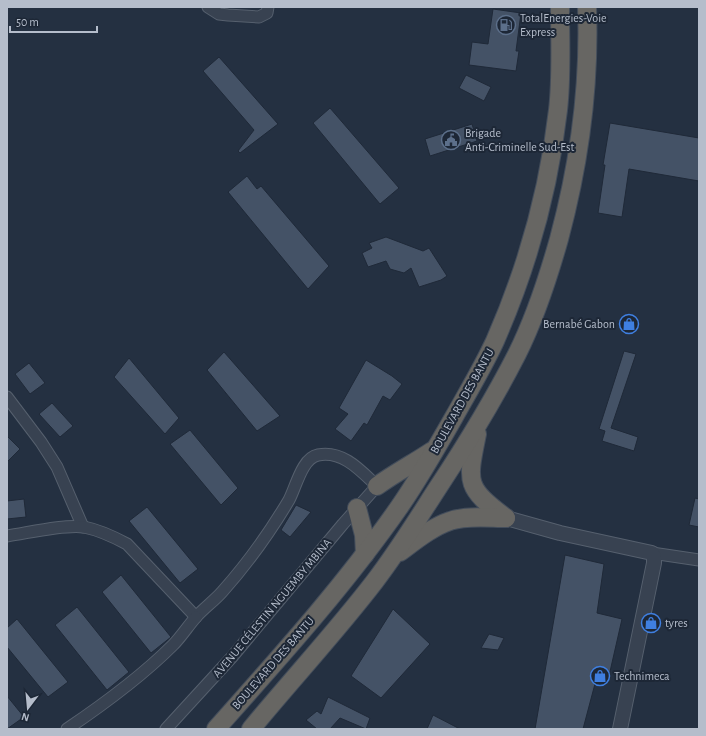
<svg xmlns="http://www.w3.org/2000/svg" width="706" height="736" font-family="'Alegreya Sans',sans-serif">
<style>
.building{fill:#445266;stroke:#1f2938}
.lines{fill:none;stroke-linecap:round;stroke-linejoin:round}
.minor-casing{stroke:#56606e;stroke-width:13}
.tertiary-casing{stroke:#56606e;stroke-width:16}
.trunk-casing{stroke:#434d5b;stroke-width:20}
.minor{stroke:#384251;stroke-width:11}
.tertiary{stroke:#384251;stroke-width:14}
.trunk{stroke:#676663;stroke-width:18}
.labels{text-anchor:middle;stroke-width:4;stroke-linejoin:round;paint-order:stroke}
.poi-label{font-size:12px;fill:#b5bdcb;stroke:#1d2736;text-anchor:start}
.street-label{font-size:12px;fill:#b5bdcb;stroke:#1d2736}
</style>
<rect width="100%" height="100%" fill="#243041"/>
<g class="building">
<path d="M493,9l28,4 -5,38h3l-3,20 -47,-6 3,-23 16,2z"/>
<path d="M219,57l59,67 -38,29 -2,-2 16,-21 -51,-59z"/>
<path d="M466,75l25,12 -7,14 -25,-13z"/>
<path d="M330,108l69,80 -19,16 -67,-81z"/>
<path d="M610,123l89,15v43l-70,-12 -7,48 -24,-4 7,-48h-2z"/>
<path d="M472,124l5,17 -47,15 -5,-17z"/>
<path d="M247,176l10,13 4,-3 68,80 -21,23 -80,-97z"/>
<path d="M386,237l37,14 6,-3 18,28 -6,4 -22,7 -8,-19 -7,5 -14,-4 -4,-8 -18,6 -6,-14 10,-5 -3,-5z"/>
<path d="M624,351l12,3 -25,74 27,9 -4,14 -32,-10 3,-10 -6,-2z"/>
<path d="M224,352l56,64 -23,15 -50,-61z"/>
<path d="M129,358l50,60 -14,16 -51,-57z"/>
<path d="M366,360l26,16 10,8 -12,16 -7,-4 -16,29 -3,-2 -13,18 -16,-12 13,-15 -9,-6z"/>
<path d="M29,363l16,20 -15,11 -15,-20z"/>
<path d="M52,403l21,23 -13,11 -21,-23z"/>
<path d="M190,430l48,58 -17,17 -51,-61z"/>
<path d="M7,436l13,13 -13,13z"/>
<path d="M695,498l4,1v28l-10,-2z"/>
<path d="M24,499l2,18 -19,2v-18z"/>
<path d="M296,505l15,7 -21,25 -9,-7z"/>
<path d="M147,507l51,62 -18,14 -51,-62z"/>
<path d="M565,555l39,9 -7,49 25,6 -13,57 -13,4 -13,49h-48z"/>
<path d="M121,575l50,62 -20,16 -49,-61z"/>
<path d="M77,607l52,65 -22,18 -52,-65z"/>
<path d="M393,609l37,35 -49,54 -30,-22z"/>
<path d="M17,619l51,63 -20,15 -41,-50v-19z"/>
<path d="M489,634l15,4 -6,12 -17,-2z"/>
<path d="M7,696l17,21 -17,12z"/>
<path d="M328,697l42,21 -4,11 -26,-11 -10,11h-13l-11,-9 11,-9 4,3z"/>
<path d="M433,715l27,14h-33z"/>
</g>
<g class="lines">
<defs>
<g id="minor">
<path d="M208,7l11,7 9,1 31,2 8,-4 1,-6"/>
<path d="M7,397l34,45 16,25 26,60"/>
<path d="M7,536c21,-3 57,-12 77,-9 15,3 30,10 43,17l69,73c8,-9 18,-16 26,-25 25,-28 48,-60 67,-92 7,-13 13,-42 29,-45 25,-5 43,16 59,31l-34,38 -111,133 -66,72"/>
<path d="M652,553l47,7"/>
<path d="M67,729c37,-25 74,-52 106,-84 8,-8 15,-19 23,-28"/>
</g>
<path id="tertiary" d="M506,518l54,15 92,20 2,4v6l-34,166"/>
<g id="trunk">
<path d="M477,434c-10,49 -12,53 29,84"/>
<path d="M377,486c18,-13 37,-23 55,-35"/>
<path d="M357,508l7,27 1,19"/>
<path d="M400,552c15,-11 32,-25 50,-31 15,-6 40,-3 56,-3"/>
<path d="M216,729c64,-72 129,-144 184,-223 20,-29 37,-59 54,-89 14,-25 29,-50 41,-76 32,-73 54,-152 63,-231 4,-34 2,-69 2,-103"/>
<path d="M251,729c41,-50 85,-97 124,-148 23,-30 42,-61 62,-92 29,-44 56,-88 80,-135 18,-36 31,-76 42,-115 21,-78 31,-152 28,-232"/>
</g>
</defs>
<use href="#minor" class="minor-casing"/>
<use href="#tertiary" class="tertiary-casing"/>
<use href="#trunk" class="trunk-casing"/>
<use href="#minor" class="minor"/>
<use href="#tertiary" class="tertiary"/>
<use href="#trunk" class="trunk"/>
</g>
<defs>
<symbol id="fuel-ring" viewBox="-11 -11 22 22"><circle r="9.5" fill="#1d2736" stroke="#5c6f8a" stroke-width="1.5"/><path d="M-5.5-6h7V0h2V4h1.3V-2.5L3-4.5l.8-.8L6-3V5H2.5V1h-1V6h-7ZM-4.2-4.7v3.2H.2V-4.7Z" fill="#5c6f8a"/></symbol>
<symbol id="civic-ring" viewBox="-11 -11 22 22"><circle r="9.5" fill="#1d2736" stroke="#5c6f8a" stroke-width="1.5"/><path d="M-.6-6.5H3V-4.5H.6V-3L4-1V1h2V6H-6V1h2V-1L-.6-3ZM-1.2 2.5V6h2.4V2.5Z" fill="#5c6f8a"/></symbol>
<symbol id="shop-ring" viewBox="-11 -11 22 22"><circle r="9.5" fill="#1d2736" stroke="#3f7fe0" stroke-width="1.5"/><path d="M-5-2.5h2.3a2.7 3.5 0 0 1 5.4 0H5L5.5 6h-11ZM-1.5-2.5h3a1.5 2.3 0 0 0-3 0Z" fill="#3f7fe0"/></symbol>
</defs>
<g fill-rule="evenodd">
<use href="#fuel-ring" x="495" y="14" width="22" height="22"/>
<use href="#civic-ring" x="440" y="129" width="22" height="22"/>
<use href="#shop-ring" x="618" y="313" width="22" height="22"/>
<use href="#shop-ring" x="640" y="612" width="22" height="22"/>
<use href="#shop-ring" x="589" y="665" width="22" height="22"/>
</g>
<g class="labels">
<g class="poi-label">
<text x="520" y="22">TotalEnergies-Voie<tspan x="520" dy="14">Express</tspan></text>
<text x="465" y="137">Brigade<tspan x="465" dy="14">Anti-Criminelle Sud-Est</tspan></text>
<text x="615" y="328" text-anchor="end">Bernabé Gabon</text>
<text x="665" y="627">tyres</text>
<text x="614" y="680">Technimeca</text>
</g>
<g class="street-label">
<text transform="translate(462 401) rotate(-61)" y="4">BOULEVARD DES BANTU</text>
<text transform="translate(272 608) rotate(-50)" y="4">AVENUE CÉLESTIN NGUEMBY MBINA</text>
<text transform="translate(273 663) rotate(-49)" y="4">BOULEVARD DES BANTU</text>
</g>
</g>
<rect width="706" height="736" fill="none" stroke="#b5bdcb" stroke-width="16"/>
<g transform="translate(28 708) rotate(196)" stroke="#1d2736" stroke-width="3" paint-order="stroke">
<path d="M0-3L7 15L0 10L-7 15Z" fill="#b5bdcb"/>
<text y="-6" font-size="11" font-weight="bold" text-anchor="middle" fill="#b5bdcb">N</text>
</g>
<path d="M10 26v6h87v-6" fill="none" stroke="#b5bdcb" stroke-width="2"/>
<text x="16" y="26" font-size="12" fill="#b5bdcb" stroke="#1d2736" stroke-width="3" paint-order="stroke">50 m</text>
</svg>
